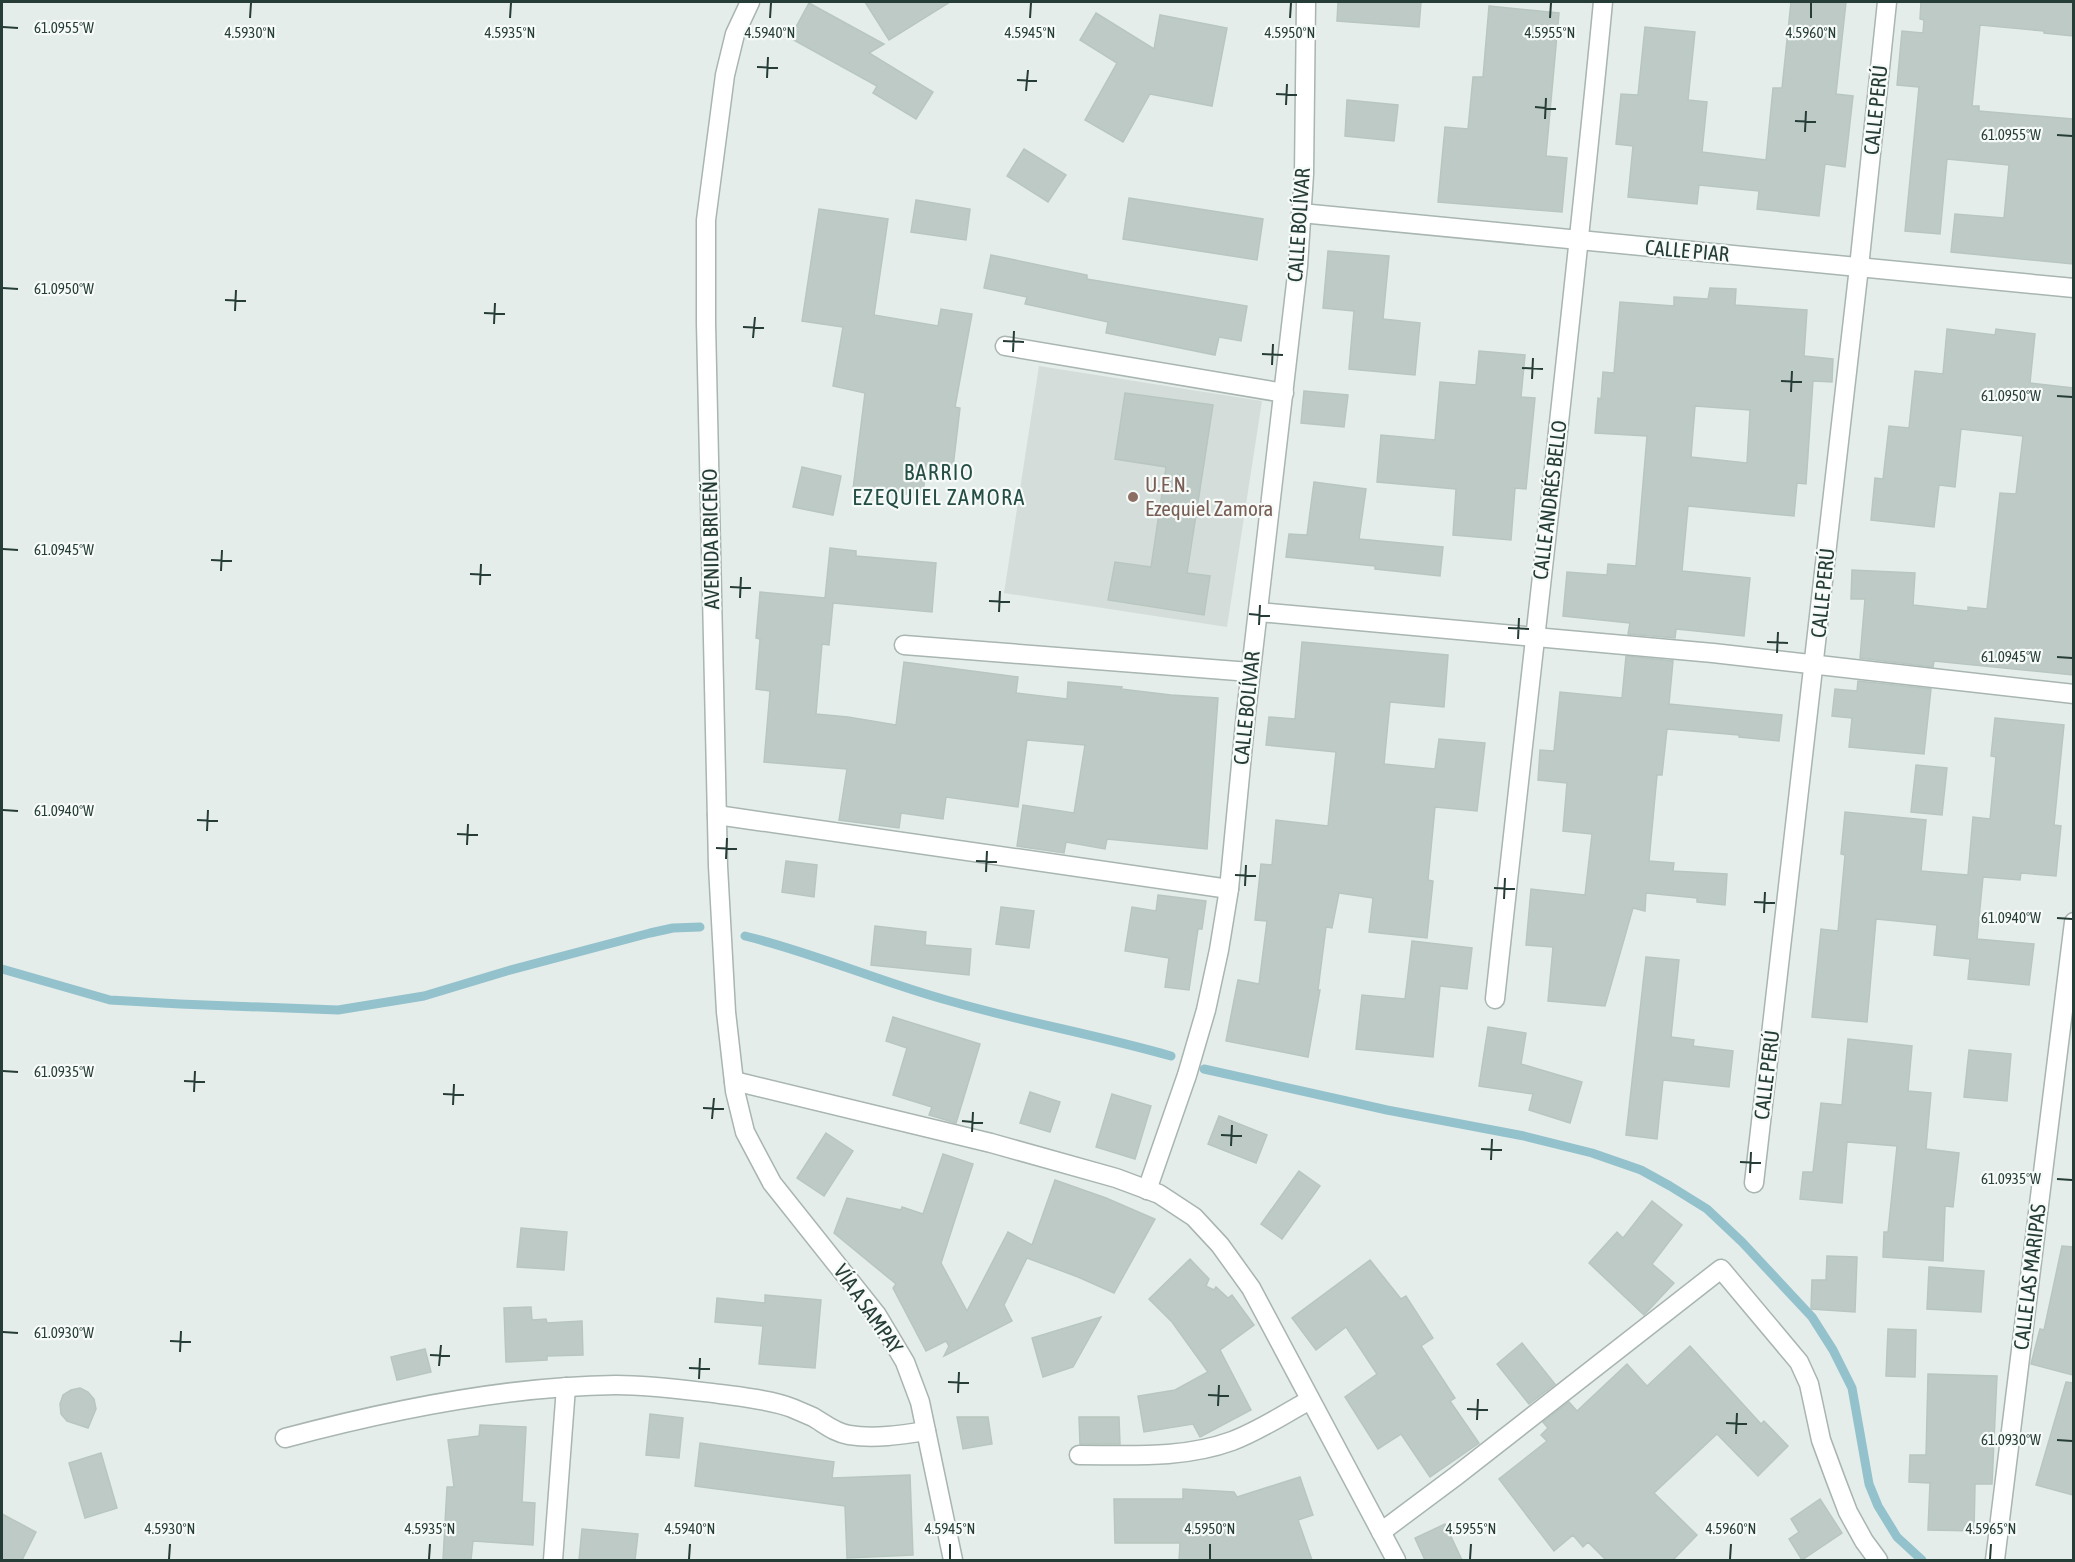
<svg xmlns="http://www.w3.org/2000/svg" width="2075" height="1562" font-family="'Asap Condensed',sans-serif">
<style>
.built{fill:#d4ddd9}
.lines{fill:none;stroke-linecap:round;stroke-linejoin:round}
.stream{stroke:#94c2cc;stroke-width:9}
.building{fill:#becac6;stroke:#b8c6c0;stroke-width:1.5;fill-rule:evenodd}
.street-casing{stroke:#a8b5b1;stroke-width:21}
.street{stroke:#fff;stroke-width:18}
.ticks{fill:none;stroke:#263d37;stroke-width:2}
.education-dot{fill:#8d6e63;stroke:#f6faf8;stroke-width:2}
.labels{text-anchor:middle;stroke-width:4.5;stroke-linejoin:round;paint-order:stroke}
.street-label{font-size:21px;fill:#263d37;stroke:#f6faf8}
.education-label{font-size:21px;fill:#785e54;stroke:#f6faf8;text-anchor:start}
.neighbourhood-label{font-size:22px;letter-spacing:1.5px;fill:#244d44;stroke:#f6faf8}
.ticks-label{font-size:15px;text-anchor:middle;fill:#263d37;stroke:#f6faf8;stroke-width:4.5;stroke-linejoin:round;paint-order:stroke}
</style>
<rect width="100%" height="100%" fill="#e5edea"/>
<path class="built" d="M1039,366l223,35 -35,226 -223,-34z"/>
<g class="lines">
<g class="stream">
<path d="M745,936c70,17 135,46 205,65 73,21 148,34 221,55"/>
<path d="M2,969l108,31 70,4 158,6 86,-14 83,-25 143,-38 23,-5 27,-1"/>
<path d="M1204,1069l183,41 137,26 68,17 49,17 29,16 37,23 35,33 70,75 21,33 19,38 17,96 9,22 19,31 25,23"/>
</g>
</g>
<g class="building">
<path d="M865,2h85l-61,38z"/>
<path d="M1338,2h83l-2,25 -82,-6z"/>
<path d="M1791,2h55l-10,92 17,2 -8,71 -20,-3 -6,52 -62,-7 2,-18 -60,-6 -2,19 -69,-7 5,-51 -17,-2 5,-50 17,1 7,-68 50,5 -7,68 19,2 -5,50 64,8 7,-72h9z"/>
<path d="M1921,2h152v34l-29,-3v-2l-64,-6 -8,81h7v5l94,8v145l-122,-12 4,-38 49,4 5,-53 -62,-6 -7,75 -35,-3 14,-144 -22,-2 5,-54 21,2 1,-13 -4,-1z"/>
<path d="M809,3l75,41 -15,9 64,39 -17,27 -43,-26 4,-7 -87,-48z"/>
<path d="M1489,6l70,7 -13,143 21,2 -5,54 -124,-10 7,-75 23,2 5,-52h10z"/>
<path d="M1096,13l58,36 6,-34 67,13 -15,78 -62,-12 -27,48 -38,-22 32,-57 -37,-23z"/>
<path d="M1347,100l51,5 -4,36 -49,-5z"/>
<path d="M1024,149l42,26 -18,27 -41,-26z"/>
<path d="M1129,198l134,21 -6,41 -134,-21z"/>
<path d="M916,200l54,9 -4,31 -55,-8z"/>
<path d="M819,209l69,10 -14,96 64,11 3,-17 31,5 -17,93 5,1 -7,59 -27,-3 -3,32 -70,-7 12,-96 -32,-7 10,-59 -41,-6z"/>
<path d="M1328,251l61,5 -6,63 37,4 -5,52 -66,-6 5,-58 -31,-3z"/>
<path d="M991,255l96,20v4l160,27 -6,35 -22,-4 -4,18 -109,-22 2,-11 -83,-18 2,-7 -43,-9z"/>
<path d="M1710,288l26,1 -1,16 72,5 -3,46 29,3 -1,23 -19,-1 -7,103 -9,-1 -3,33 -106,-10 -6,65 68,7 -6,58 -68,-7 -1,9 -47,-4 2,-11 -67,-7 4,-44 40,3 1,-11 28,2 11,-130 -52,-3 3,-35 3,1 2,-27 11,1 6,-71 54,4v-9l34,2zM1695,406l55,4 -3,53 -56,-6z"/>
<path d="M1947,329l48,6 1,-6 39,5 -5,49 43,5v287l-139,-14 -1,6 -73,-9 5,-59h-14l1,-29 63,3 -2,32 55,6v-4l19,2 13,-116 16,1 7,-58 -62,-7 -6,58 -16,-2 -5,42 -63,-7 4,-42 8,1 6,-53 20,2 6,-57 28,3z"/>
<path d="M1479,351l46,4 -4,42 14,1 -9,91 -11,-1 -4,52 -58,-5 3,-46 -79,-7 4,-47 54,5 5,-58 36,3z"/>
<path d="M1304,391l44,4 -4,32 -43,-4z"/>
<path d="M1125,393l88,12 -26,168 23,3 -6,39 -96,-15 7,-38 36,5 15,-100 -51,-8z"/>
<path d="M802,467l39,9 -8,39 -40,-8z"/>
<path d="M1314,482l52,7 -7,50 84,8 -3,29 -65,-7v-3l-89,-9 3,-23 18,1z"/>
<path d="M830,548l26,3v5l80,7 -4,49 -99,-9 -4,42 -7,-1 -6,70 32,3 48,8 8,-63 114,15 -2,16 51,6 1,-17 54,5 -1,2 50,6 47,3 -11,151 -100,-10 -2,10 -39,-7 -2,11 -47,-7 6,-41 51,8 11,-68 -58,-5 -9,67 -72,-10 -3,22 -42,-6 -2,15 -60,-8 8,-51 -83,-7 6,-71 -14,-2 4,-50 -4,-1 4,-46 65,6z"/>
<path d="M1302,642l146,13 -4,52 -54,-5 -6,62 51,5 4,-30 46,4 -8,68 -42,-4 -7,73 5,1 -6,57 -58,-6 4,-34 -34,-5 -7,35 -6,-1 -8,63h2l-12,67 -82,-16 12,-61 21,4 8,-63 -12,-1 6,-56 11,1 4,-45 52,6 8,-74 -70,-7 3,-28 26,2z"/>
<path d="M1626,656l47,5 -4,43 113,11 -3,26 -40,-4v-2l-72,-6 -5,46h-5l-8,86 25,2 -1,8 54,3 -2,31 -28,-3v-4l-51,-5 -1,18 -12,-3 -28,98 -57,-5 5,-54 -27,-2 5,-56 54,6 7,-61 -29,-3 4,-48 -29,-3 2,-30 14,1 6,-59 62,6z"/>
<path d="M1858,681l73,8 -7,65 -75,-7 3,-29 -20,-2 3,-27 22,2z"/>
<path d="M1995,718l69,7 -10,100 7,1 -5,50 -35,-3 -1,7 -37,-3 -6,62 57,5 -5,41 -61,-6 2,-20 -36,-4 3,-30 -61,-6 -9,103 -55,-5 9,-88 17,2 7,-76 -4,-1 4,-42 81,8 -5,51 47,4 5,-58 17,2 6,-62 -5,-1z"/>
<path d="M1916,765l31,3 -5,47 -31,-3z"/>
<path d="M786,861l31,4 -3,32 -32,-5z"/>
<path d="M1158,895l48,6 -4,28h-4l-9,61 -24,-3 4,-29 -44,-7 7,-44 24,4z"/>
<path d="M1001,907l33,4 -5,37 -33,-4z"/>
<path d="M875,926l51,6 -1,13 46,4 -2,26 -98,-10z"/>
<path d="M1412,941l60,7 -5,41 -27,-3 -7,71 -77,-8 6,-54 43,4z"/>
<path d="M1646,957l33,3 -8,77 23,3 -1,6 40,5 -4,36 -66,-7 -6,59 -31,-4z"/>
<path d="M893,1017l87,27 -24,79 -27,-8 3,-8 -39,-12 14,-47 -21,-7z"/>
<path d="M1488,1027l38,6 -5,31 61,18 -12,41 -41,-13 4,-16 -54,-8z"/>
<path d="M1848,1039l64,7 -4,45 23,2 -5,56 33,4 -6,54 -8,-1 -2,55 -60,-4 1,-25h4l9,-86 -50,-4 -5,61 -42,-4 3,-27h10l8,-69 21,2z"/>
<path d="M1969,1050l42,4 -4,47 -43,-4z"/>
<path d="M1030,1092l30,10 -10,30 -30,-9z"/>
<path d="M1112,1094l39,12 -16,53 -39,-12z"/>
<path d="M1219,1116l48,19 -11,28 -48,-19z"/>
<path d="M826,1133l27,18 -29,45 -27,-18z"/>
<path d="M943,1154l30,10 -32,99 26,48 41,-79 24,13 23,-65 51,18 49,21 -41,74 -36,-16 -51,-19 -23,47 8,16 -68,35 5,-10 -3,-5 -20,10 -33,-63 3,-4 -62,-51 13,-35 54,12 1,-3 21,7z"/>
<path d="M1299,1171l21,15 -38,53 -21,-15z"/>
<path d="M1652,1201l30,24 -30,39 22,19 -30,32 -55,-52 28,-31 6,6z"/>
<path d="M521,1228l46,4 -3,38 -47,-3z"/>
<path d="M2062,1246l11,1v128l-42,-11 9,-35 4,1z"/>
<path d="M1827,1256l30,1 -2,55 -44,-3 1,-29h14z"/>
<path d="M1190,1259l19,20 -3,7 8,4 2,-3 12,11 4,-3 22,30 -34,25 31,60 -51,27 -7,-13 -49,8 -6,-36 37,-6 33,-18 -36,-50 -23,-23z"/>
<path d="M1370,1260l31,39 5,-3 27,42 -12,8 34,52 -5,3 29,42 -49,34 -29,-43 -23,15 -33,-52 32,-23 -31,-47 -30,23 -24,-32z"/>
<path d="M1929,1267l55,4 -3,41 -54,-3z"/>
<path d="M765,1295l56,5 -6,68 -56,-4 4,-38 -48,-4 2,-24 48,5z"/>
<path d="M531,1307l1,13 14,-1 1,4 35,-2 1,34 -36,1v4l-41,2 -2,-54z"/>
<path d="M1101,1317l-28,50 -30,10 -11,-39z"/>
<path d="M1888,1329l28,1 -1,47 -29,-1z"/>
<path d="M1522,1343l33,41 -26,20 -32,-40z"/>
<path d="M1690,1346l71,78 3,-3 24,25 -30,30 -41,-42 -63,59 43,42 -24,25h-67l-18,-18 -5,5 -10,-12 -19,16 -55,-72 48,-38 -6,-6 7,-7 -5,-6 26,-20 8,9 50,-47 20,22z"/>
<path d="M425,1349l6,23 -34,8 -6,-23z"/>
<path d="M1928,1374l69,2 -5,108h-17l-1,47 -46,-1 2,-47 -21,-1 1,-27h16z"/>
<path d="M2066,1382l7,1v112l-37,-10z"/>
<path d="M80,1388l8,4 6,7 2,10 -8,19 -21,-7 -6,-7 -1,-10 3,-9 8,-5z"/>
<path d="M650,1414l33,4 -4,40 -33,-3z"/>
<path d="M957,1417h31l4,27 -29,5z"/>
<path d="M1079,1417h40l1,27h-40z"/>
<path d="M480,1425l46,2 -4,75 13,1 -2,42 -60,-4 -2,19h-28l4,-73h7l-6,-47 31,-4z"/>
<path d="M700,1443l134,19 -2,16 78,-3 3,80 -66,3 -2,-52 -150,-20z"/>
<path d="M101,1453l16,55 -32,10 -16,-55z"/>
<path d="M1300,1477l13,38 -15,5 14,40h-133l1,-17h-65l-1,-44h69v-10l51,3 3,5z"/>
<path d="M1820,1499l22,34 -40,27 -13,-21 10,-7 -8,-13z"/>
<path d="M2,1514l34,18 -14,28h-20z"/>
<path d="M1445,1524l17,36h-37l-10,-22z"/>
<path d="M582,1529l56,5 -3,26h-56z"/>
</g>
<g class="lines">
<defs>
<g id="street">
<path d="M750,2l-15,32 -10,41 -19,145v103l12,543 8,146 9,79 10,41 27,51 105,132 28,47 15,40 33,158"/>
<path d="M1301,213l773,75"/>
<path d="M1005,346l279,47"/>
<path d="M1258,612l455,41 361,41"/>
<path d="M904,645l346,27"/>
<path d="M717,815l512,74"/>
<path d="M1495,999c36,-332 76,-665 108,-997"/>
<path d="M734,1081l257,62 125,35 43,16 35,23 26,28 31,43 145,272"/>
<path d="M1754,1183l105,-916 28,-265"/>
<path d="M1147,1190l40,-115 19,-65 13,-60 10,-61 17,-176 52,-447 6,-92 2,-172"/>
<path d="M285,1438c105,-28 222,-52 331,-53 35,0 70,5 104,9 22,3 52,6 72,14 7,3 14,6 21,9 12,7 22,16 36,18 25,4 52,0 77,-4"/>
<path d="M1079,1455c51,0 104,4 153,-14 27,-10 52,-27 78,-41"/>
<path d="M1381,1532l75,-56 265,-207 78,93 10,22 12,56 14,38 13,34 16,29 14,19"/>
<path d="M553,1560l13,-173"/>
<path d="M1995,1560l79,-638"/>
</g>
</defs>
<use href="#street" class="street-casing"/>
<use href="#street" class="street"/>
</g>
<path class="ticks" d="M250,18l1,-15M510,18l1,-15M770,18l1,-15M1030,18l1,-15M1290,18l1,-15M1550,18l1,-15M1811,18v-15M3,27l15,1M757,67l21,1M767,78l1,-21M1017,80l20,1M1026,91l2,-21M1276,94l21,1M1286,105l1,-21M1535,107l21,2M1545,119l1,-21M1795,121l21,1M1805,132l1,-21M2057,135l15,1M3,288l15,1M225,300l21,1M235,311l1,-21M484,313l21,1M494,324l1,-21M743,327l21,1M753,338l2,-21M1003,341l21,1M1013,352l1,-21M1262,354l21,1M1272,365l1,-21M1522,368l21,1M1532,379l1,-21M1781,381l21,1M1791,392l1,-21M2057,396l15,1M3,549l15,1M211,560l21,1M221,571l1,-21M470,574l21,1M480,585l1,-21M730,587l21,1M740,598l1,-21M989,601l21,1M999,612l1,-21M1249,614l21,2M1259,625l1,-20M1508,628l21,1M1518,639l1,-21M1767,642l21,1M1777,653l1,-21M2057,657l15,1M3,810l15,1M197,820l21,1M207,831l1,-21M457,834l21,1M467,845l1,-21M716,848l21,1M726,859l1,-21M976,861l21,1M986,872l1,-21M1235,875l21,1M1245,886l1,-21M1494,888l21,1M1504,899l1,-21M1754,902l21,1M1764,913l1,-21M2057,918l15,1M3,1071l15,1M184,1081l21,1M194,1092l1,-21M443,1094l21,1M453,1105l1,-21M703,1108l21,1M712,1119l2,-21M962,1121l21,2M972,1132l1,-20M1221,1135l21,1M1231,1146l1,-21M1481,1149l21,1M1491,1160l1,-21M1740,1162l21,1M1750,1173l1,-21M2057,1179l15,1M3,1332l15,1M170,1341l21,1M180,1352l1,-21M430,1355l20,1M439,1366l2,-21M689,1368l21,1M699,1379l1,-21M948,1382l21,1M958,1393l1,-21M1208,1395l21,1M1218,1406l1,-21M1467,1409l21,1M1477,1420l1,-21M1726,1423l21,1M1736,1434l1,-21M2057,1440l15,1M169,1559l1,-15M429,1559l1,-15M689,1559l1,-15M950,1559v-15M1210,1559v-15M1470,1559l1,-15M1730,1559l1,-15M1990,1559l1,-15"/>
<circle class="education-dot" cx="1133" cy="497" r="6"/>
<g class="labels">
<g class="street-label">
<text transform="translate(1876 110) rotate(-84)" y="7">CALLE PERÚ</text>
<text transform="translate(1299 225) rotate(-86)" y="7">CALLE BOLÍVAR</text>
<text transform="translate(1687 251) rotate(5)" y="7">CALLE PIAR</text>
<text transform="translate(1550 500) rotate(-83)" y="7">CALLE ANDRÉS BELLO</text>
<text transform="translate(711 539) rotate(-91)" y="7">AVENIDA BRICEÑO</text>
<text transform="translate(1823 593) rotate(-84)" y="7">CALLE PERÚ</text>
<text transform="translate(1247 708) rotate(-84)" y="7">CALLE BOLÍVAR</text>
<text transform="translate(1767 1075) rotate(-83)" y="7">CALLE PERÚ</text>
<text transform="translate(2030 1277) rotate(-83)" y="7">CALLE LAS MARIPAS</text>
<text transform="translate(868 1309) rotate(55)" y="7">VÍA A SAMPAY</text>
</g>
<g class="education-label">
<text x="1145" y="492">U.E.N.<tspan x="1145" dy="24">Ezequiel Zamora</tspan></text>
</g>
<g class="neighbourhood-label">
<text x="939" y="480">BARRIO<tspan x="939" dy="25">EZEQUIEL ZAMORA</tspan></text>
</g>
</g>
<g class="ticks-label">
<text x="64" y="33">61.0955°W</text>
<text x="250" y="38">4.5930°N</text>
<text x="510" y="38">4.5935°N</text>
<text x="770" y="38">4.5940°N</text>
<text x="1030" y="38">4.5945°N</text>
<text x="1290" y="38">4.5950°N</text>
<text x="1550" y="38">4.5955°N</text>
<text x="1811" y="38">4.5960°N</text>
<text x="2011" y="140">61.0955°W</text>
<text x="64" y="294">61.0950°W</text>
<text x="2011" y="401">61.0950°W</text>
<text x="64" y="555">61.0945°W</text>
<text x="2011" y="662">61.0945°W</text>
<text x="64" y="816">61.0940°W</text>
<text x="2011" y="923">61.0940°W</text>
<text x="64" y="1077">61.0935°W</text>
<text x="2011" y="1184">61.0935°W</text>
<text x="64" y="1338">61.0930°W</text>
<text x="2011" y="1445">61.0930°W</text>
<text x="170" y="1534">4.5930°N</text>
<text x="430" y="1534">4.5935°N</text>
<text x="690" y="1534">4.5940°N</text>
<text x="950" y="1534">4.5945°N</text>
<text x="1210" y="1534">4.5950°N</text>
<text x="1471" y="1534">4.5955°N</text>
<text x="1731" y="1534">4.5960°N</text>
<text x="1991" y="1534">4.5965°N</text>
</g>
<rect width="2075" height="1562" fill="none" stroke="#263d37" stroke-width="6"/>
</svg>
